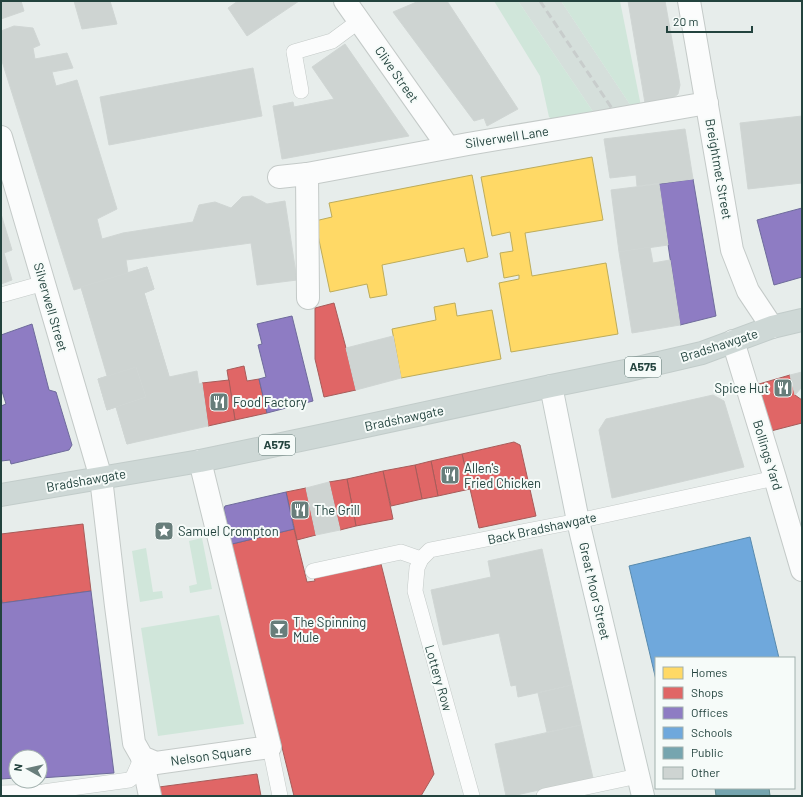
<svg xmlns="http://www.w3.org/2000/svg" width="803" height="797" font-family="Barlow,sans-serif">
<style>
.built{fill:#d5dfdb}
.green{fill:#d0e6da}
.homes{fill:#ffd966;stroke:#bdac5a}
.shops{fill:#e06666;stroke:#a75c5a}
.offices{fill:#8e7cc3;stroke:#6e6b9b}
.schools{fill:#6fa8dc;stroke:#588aad}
.public{fill:#76a5af;stroke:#5d888d}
.building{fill:#ced4d2;stroke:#d0d6d4}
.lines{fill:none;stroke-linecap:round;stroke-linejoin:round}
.service-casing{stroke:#c4cac8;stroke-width:16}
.pedestrian-casing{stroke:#c4cac8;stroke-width:24}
.minor-casing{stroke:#c4cac8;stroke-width:24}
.secondary-casing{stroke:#c3cbc9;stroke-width:24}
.primary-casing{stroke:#c2ccca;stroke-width:24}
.service{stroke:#fbfcfc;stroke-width:15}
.pedestrian{stroke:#fbfcfc;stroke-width:22}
.minor{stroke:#fbfcfc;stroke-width:22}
.secondary{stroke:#fbfcfc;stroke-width:22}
.primary{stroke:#ced8d6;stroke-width:22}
.rail{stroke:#c8cdcc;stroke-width:3;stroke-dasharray:8 4;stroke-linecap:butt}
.labels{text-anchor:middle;stroke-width:4;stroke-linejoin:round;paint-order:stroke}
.shield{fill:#f6fbf9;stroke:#627a76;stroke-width:1}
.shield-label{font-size:12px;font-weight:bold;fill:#23433e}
.street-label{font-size:13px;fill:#23433e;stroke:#f6fbf9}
.poi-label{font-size:13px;fill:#23433e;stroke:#f6fbf9;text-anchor:start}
</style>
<rect width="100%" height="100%" fill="#e7edeb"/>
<path class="built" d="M518,1h43l70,105 -37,7z"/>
<g class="green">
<path d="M494,1h24l76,112 -41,7 -4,-3 -9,-41z"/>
<path d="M561,1l36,1 23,-1 21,105h-10z"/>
<path d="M202,538l10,51 -22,4 -1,-7 8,-2 -8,-43z"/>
<path d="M146,548l7,44 9,-1 1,7 -23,4 -8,-51z"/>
<path d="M219,615l25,109 -86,12 -17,-108z"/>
</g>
<g class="homes">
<path d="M592,157l11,63 -78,13 7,43 74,-13 12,71 -107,18 -12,-69 20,-4v-4l-15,3 -4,-25 13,-2 -3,-19 -18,4 -11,-59z"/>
<path d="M472,175l16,82 -21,5 -3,-14 -82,17 5,30 -17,3 -3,-14 -37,8 -15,-71 17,-4 -3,-14z"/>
<path d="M455,303l2,13 35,-6 9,49 -100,19 -9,-49 44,-9 -2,-13z"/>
</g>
<g class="shops">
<path d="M334,303l12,45 10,42 -32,7 -9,-38v-51z"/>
<path d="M244,366l3,15 12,-2 8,34 -32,7 -8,-50z"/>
<path d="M790,375l5,20 7,5v23l-31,8 -12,-47z"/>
<path d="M229,380l6,40 -27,6 -6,-43z"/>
<path d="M514,442l6,3 16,71 -57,12 -17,-74z"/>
<path d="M462,454l8,35 -32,7 -7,-35z"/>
<path d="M431,461l7,35 -16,3 -7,-34z"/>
<path d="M415,465l7,34 -31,7 -8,-35z"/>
<path d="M383,471l10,48 -37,7 -9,-47z"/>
<path d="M347,479l9,47 -16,4 -11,-48z"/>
<path d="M306,488l10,47 -19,5 -11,-48z"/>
<path d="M83,524l8,67 -89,12 -1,-8v-61z"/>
<path d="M294,529l13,53 8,-1 -2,-8 47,-12 2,8 19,-5 53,210 -13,22h-127l-62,-252z"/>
<path d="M257,774l4,22h-101l-1,-9z"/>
</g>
<g class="offices">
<path d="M693,179l23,137 -36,9 -21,-141z"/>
<path d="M802,208v69l-28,8 -17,-65z"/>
<path d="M292,316l21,85 -46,12 -8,-34 7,-2 -8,-32 4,-1 -5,-20z"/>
<path d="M32,324l17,66 7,2 16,53 -3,5 -58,14 -1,-4 -9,1v-55l5,-2 -5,-16v-53z"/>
<path d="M286,492l8,37 -62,15 -8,-35 1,-3z"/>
<path d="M91,591l23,182 -74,5v-21h-24v21l-15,1v-184l1,8z"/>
</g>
<path class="schools" d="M750,537l29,121h-123v22l-27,-114z"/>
<path class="public" d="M715,788h54l1,8h-54z"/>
<g class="building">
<path d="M1,1h20l3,10 -23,8z"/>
<path d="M74,1h36l7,23 -35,5z"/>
<path d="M238,1h61l-52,35 -19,-28z"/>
<path d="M419,1h28l71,108 -31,17 -3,-8 -10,3 -81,-109z"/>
<path d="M628,1h37l15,84 -2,9 -5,4 -28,5z"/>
<path d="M14,26l19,2 7,17 -7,3 2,11 32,-6 6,15 -21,4 4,14 21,-6 40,129 -20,10 5,20 21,-6 70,-11 6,-17 16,-3 16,6 11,-11 10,-1 15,8 18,-3 12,79 -40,5 -6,-42 -125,17 2,13 -54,17 -73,-232v-27z"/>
<path d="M345,44l64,92 -127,23 -9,-53 20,-4 1,5 40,-8 -22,-32z"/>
<path d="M253,68l9,48 -153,29 -9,-48z"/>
<path d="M802,116v67l-54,6 -8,-66z"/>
<path d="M685,129l8,50 -56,7 -1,-11 -26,3 -6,-39z"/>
<path d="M659,184l9,61 -49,7 -8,-62z"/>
<path d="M1,214l11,36 -8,3 8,27 -11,4z"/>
<path d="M650,247l3,16 17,-3 10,65 -48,8 -13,-81z"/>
<path d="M147,267l7,22 -10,4 40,133 -57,18 -11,-37 -9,3 -9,-31 10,-3 -27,-89z"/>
<path d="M147,267l7,22 -10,4 25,84 28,-6 2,13 3,-1 6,43 -81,18 -46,-157z"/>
<path d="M393,336l8,42 -45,12 -10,-42z"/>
<path d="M136,367l10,30 -39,13 -9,-31z"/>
<path d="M802,372v15l-7,8 -5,-20z"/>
<path d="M713,395l11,6 20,66 -132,31 -13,-68 7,-11z"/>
<path d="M329,482l11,48 -24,5 -10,-47z"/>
<path d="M542,549l30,136 -54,12 -2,-12 -5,1 -12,-53 -56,12 -12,-55 60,-13 -3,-16z"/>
<path d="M572,685l9,40 -34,7 -9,-39z"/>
<path d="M581,725l12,53 -81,18h-6l-11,-52z"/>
</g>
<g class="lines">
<defs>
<g id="service">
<path d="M301,91l-7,-39 38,-11 27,-20"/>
<path d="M1,295l43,-12"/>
<path d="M313,571l88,-19 20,7"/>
<path d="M270,747l10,49"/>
<path d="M1,793l42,-1 86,-12 4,-3 9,-20"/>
<path d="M472,796l-57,-205 2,-23 4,-9 9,-9 148,-29 197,-43"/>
<path d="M544,796l94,-20"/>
</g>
<path id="pedestrian" d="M142,757l8,39"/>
<g id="minor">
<path d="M345,1l103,146"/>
<path d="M689,1l43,249 16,41 24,36"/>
<path d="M1,137l100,341 15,128 18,137 8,14 14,6 114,-16 -70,-286"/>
<path d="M307,174l1,124"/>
<path d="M279,177l28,-3 161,-30 125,-21 114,-20"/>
<path d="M733,341l42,137 27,92"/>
</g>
<path id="secondary" d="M551,386l27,135 65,275"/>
<path id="primary" d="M1,495l199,-34 129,-27 222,-48 74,-15 77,-18 70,-26 30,-7"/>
</defs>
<use href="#service" class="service-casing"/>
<use href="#pedestrian" class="pedestrian-casing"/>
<use href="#minor" class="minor-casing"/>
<use href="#secondary" class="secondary-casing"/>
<use href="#primary" class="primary-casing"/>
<use href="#service" class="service"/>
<use href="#pedestrian" class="pedestrian"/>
<use href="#minor" class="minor"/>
<use href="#secondary" class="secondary"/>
<use href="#primary" class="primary"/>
<path class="rail" d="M540,1l73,109"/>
</g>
<defs>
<symbol id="restaurant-square" viewBox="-11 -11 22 22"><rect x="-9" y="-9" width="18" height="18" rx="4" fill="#687e7b" stroke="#f6fbf9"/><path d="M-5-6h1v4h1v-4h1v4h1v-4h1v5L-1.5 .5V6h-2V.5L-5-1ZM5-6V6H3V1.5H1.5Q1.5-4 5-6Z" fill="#fff"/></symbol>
<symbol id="sight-square" viewBox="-11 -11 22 22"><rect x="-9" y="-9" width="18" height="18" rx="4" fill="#687e7b" stroke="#f6fbf9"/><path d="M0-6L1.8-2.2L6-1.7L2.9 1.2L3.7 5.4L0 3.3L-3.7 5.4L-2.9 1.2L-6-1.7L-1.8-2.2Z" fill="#fff"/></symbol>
<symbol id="bar-square" viewBox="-11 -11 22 22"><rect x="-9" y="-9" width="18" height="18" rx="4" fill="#687e7b" stroke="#f6fbf9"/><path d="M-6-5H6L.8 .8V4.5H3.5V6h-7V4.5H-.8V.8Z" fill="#fff"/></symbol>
</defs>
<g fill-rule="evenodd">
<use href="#restaurant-square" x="772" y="377" width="22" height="22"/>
<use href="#restaurant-square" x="208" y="391" width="22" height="22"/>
<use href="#restaurant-square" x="439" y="464" width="22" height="22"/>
<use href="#restaurant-square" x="289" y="499" width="22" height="22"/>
<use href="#sight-square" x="153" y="520" width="22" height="22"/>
<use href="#bar-square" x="268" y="618" width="22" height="22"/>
</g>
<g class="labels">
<g class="shield">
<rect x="625" y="357" width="36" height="20" rx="3"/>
<rect x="259" y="435" width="36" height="20" rx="3"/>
</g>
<g class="shield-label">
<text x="643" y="371">A575</text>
<text x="277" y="449">A575</text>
</g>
<g class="street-label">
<text transform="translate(397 74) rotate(55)" y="5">Clive Street</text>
<text transform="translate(507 137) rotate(-9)" y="5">Silverwell Lane</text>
<text transform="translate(719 169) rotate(80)" y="5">Breightmet Street</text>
<text transform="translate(51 307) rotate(74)" y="5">Silverwell Street</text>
<text transform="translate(719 345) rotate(-18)" y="5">Bradshawgate</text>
<text transform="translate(404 418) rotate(-12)" y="5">Bradshawgate</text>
<text transform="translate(768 455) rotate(73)" y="5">Bollings Yard</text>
<text transform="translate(86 480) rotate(-10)" y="5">Bradshawgate</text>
<text transform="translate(542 528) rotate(-12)" y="5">Back Bradshawgate</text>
<text transform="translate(595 591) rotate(77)" y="5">Great Moor Street</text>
<text transform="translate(439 678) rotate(74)" y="5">Lottery Row</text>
<text transform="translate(211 755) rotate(-8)" y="5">Nelson Square</text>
</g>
<g class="poi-label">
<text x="769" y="393" text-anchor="end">Spice Hut</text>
<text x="233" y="407">Food Factory</text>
<text x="464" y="473">Allen's<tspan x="464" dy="15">Fried Chicken</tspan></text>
<text x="314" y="515">The Grill</text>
<text x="178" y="536">Samuel Crompton</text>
<text x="293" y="627">The Spinning<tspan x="293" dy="15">Mule</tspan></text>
</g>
</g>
<rect width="803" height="797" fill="none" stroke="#23433e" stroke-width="4"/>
<rect x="655" y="657" width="140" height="132" fill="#f6fbf9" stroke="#a2b1ae"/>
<rect x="663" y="667" width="20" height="12" fill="#ffd966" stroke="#a2b1ae"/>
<text x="691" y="677" font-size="12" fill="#23433e">Homes</text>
<rect x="663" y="687" width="20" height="12" fill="#e06666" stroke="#a2b1ae"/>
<text x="691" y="697" font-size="12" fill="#23433e">Shops</text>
<rect x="663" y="707" width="20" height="12" fill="#8e7cc3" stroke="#a2b1ae"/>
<text x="691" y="717" font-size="12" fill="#23433e">Offices</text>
<rect x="663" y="727" width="20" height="12" fill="#6fa8dc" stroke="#a2b1ae"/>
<text x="691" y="737" font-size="12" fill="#23433e">Schools</text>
<rect x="663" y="747" width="20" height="12" fill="#76a5af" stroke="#a2b1ae"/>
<text x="691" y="757" font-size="12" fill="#23433e">Public</text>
<rect x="663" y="767" width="20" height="12" fill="#ced4d2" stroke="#a2b1ae"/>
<text x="691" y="777" font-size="12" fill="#23433e">Other</text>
<g transform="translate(28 769) rotate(278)"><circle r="19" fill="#f6fbf9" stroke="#a2b1ae"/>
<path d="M0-3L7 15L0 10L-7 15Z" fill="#687e7b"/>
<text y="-6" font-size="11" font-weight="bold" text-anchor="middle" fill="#23433e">N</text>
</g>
<path d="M667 26v6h85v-6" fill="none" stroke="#23433e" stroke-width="2"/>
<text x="673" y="26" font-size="12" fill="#23433e" stroke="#f6fbf9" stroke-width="3" paint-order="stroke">20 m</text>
</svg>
